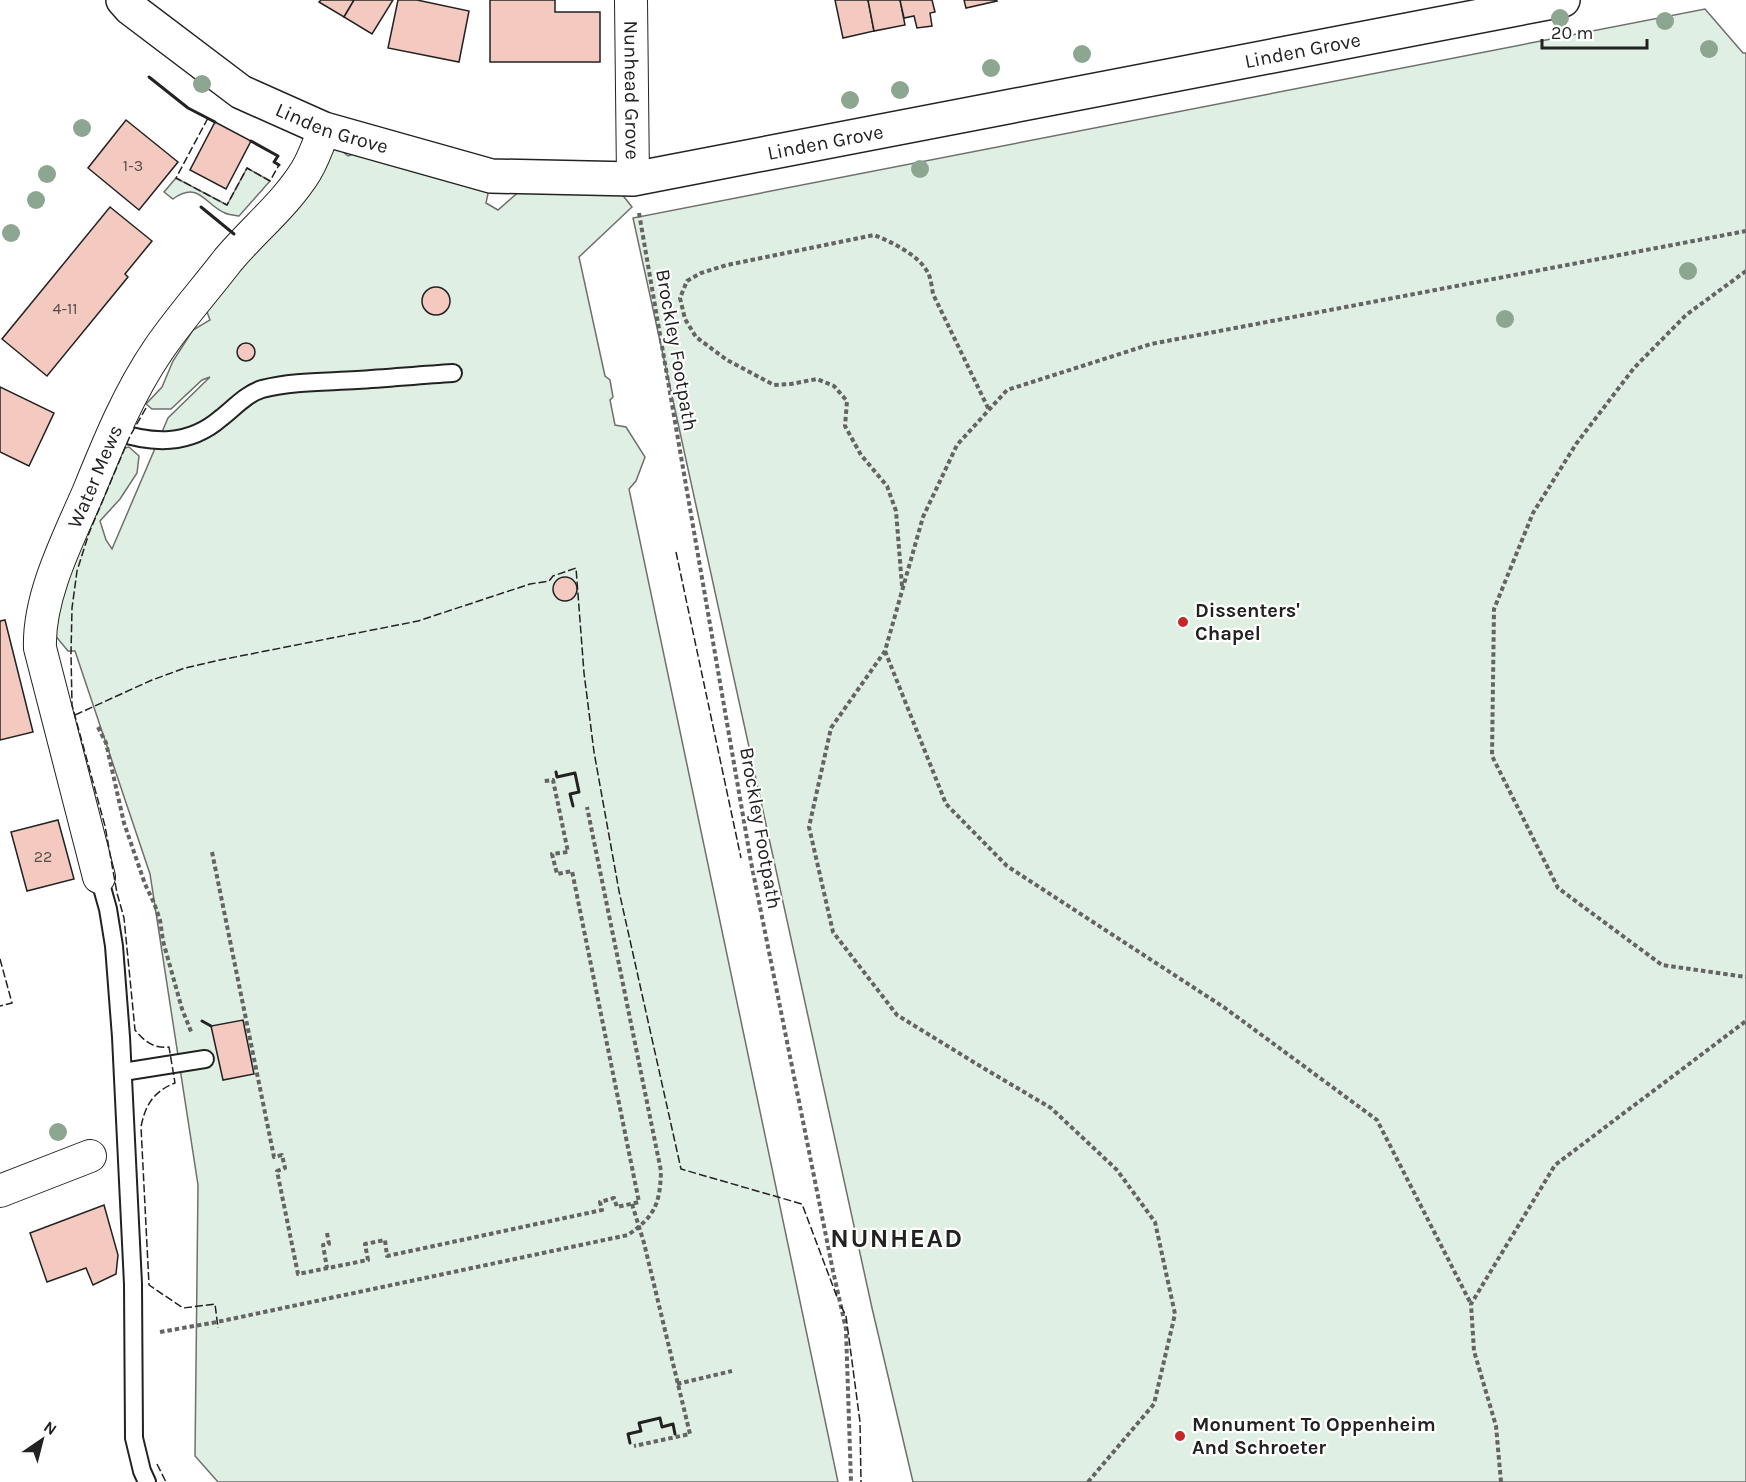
<svg xmlns="http://www.w3.org/2000/svg" width="1746" height="1482" font-family="Karla,sans-serif">
<style>
.green{fill:#e0efe3;stroke:#6f6f6f;stroke-width:1.5}
.building{fill:#f3c9c0;stroke:#222;stroke-width:1.5}
.lines{fill:none;stroke-linecap:round;stroke-linejoin:round}
.service-casing{stroke:#222;stroke-width:20}
.minor-casing{stroke:#222;stroke-width:34}
.tertiary-casing{stroke:#222;stroke-width:36}
.path{stroke:#646464;stroke-width:4;stroke-dasharray:4.5 3;stroke-linecap:butt}
.service{stroke:#fff;stroke-width:16}
.minor{stroke:#fff;stroke-width:32}
.tertiary{stroke:#fff;stroke-width:33}
.fence{stroke:#222;stroke-width:1.5;stroke-dasharray:8 3;stroke-linecap:butt}
.wall{stroke:#222;stroke-width:3}
.tree{fill:#8da692}
.poi-dot{fill:#c62828;stroke:#fff;stroke-width:2}
.labels{text-anchor:middle;stroke-width:4.5;stroke-linejoin:round;paint-order:stroke}
.number-label{font-size:16px;fill:#564c4a}
.street-label{font-size:20px;fill:#222;stroke:#fff}
.poi-label{font-size:20px;font-weight:bold;fill:#222;stroke:#fff;text-anchor:start}
.district-label{font-size:26px;font-weight:bold;letter-spacing:1.5px;fill:#222;stroke:#fff}
</style>
<rect width="100%" height="100%" fill="#fff"/>
<g class="green">
<path d="M1705,9l38,44h3v1429h-833l-41,-174 -239,-1090z"/>
<path d="M337,147l11,9 19,-7 123,35 -4,19 12,7 25,-22h94l15,19 -53,50 26,119 5,4 3,17 -3,3 5,25 11,2 19,30 -9,24 -7,8 209,993h-620l-23,-26 3,-271 -48,-311 -75,-223h-7l-24,-29 76,-173 9,-2 10,9 -2,17 -17,26 -20,22 6,19 6,9 56,-131 42,-41 -8,3 -31,29h-19l-6,-5 16,-17 11,-26 20,-31 17,-10 -7,-19 109,-143z"/>
<path d="M247,168l23,13 -31,35c-4,-1 -10,-1 -14,-3 -20,-8 -26,-33 -52,-14l-9,-7 12,-14 51,27z"/>
</g>
<g class="building">
<path d="M321,0h33l-10,17 -25,-15z"/>
<path d="M354,0h39l-21,34 -28,-17z"/>
<path d="M398,0h19l52,11 -10,51 -71,-14z"/>
<path d="M490,0h65v12h45v50h-110z"/>
<path d="M835,0h33l6,31 -31,7z"/>
<path d="M868,0h32l5,25 -31,6z"/>
<path d="M900,0h32l3,12 -5,1 2,13 -15,2 -3,-12 -10,2z"/>
<path d="M964,0h32l1,1 -31,7z"/>
<path d="M126,120l52,42 -39,48 -51,-42z"/>
<path d="M215,122l36,19 -25,48 -36,-19z"/>
<path d="M110,207l42,34 -27,33 3,3 -81,99 -45,-37z"/>
<circle cx="436" cy="301" r="14"/>
<circle cx="246" cy="352" r="9"/>
<path d="M0,387l54,26 -25,53 -29,-14z"/>
<circle cx="565" cy="589" r="12"/>
<path d="M5,620l28,112 -33,8v-119z"/>
<path d="M58,820l16,59 -47,12 -16,-59z"/>
<path d="M243,1020l11,54 -31,6 -12,-54z"/>
<path d="M104,1205l14,50 -2,19 -23,11 -7,-17 -39,14 -17,-49z"/>
</g>
<g class="lines">
<defs>
<g id="service">
<path d="M114,431c38,13 75,15 107,-13 13,-10 25,-24 41,-29 31,-8 64,-7 95,-9 32,-2 64,-5 96,-7"/>
<path d="M99,877l9,32 6,37 7,91 12,247 1,154 8,33 5,11"/>
<path d="M123,1072l82,-13"/>
</g>
<g id="minor">
<path id="s1" d="M631,0l2,179"/>
<path id="s2" d="M99,877l-59,-229c-2,-51 28,-109 48,-155 20,-49 40,-99 70,-143 21,-31 47,-60 70,-90 25,-30 57,-55 78,-89 8,-13 13,-28 18,-42"/>
<path d="M0,1191l90,-35"/>
</g>
<g id="tertiary">
<path id="s3" d="M123,0l7,8 111,84 83,37 167,47 142,3 930,-179"/>
</g>
</defs>
<use href="#service" class="service-casing"/>
<use href="#minor" class="minor-casing"/>
<use href="#tertiary" class="tertiary-casing"/>
<g class="path">
<path d="M639,213l112,649 82,409 13,58 5,153"/>
<path d="M1746,271l-60,44 -52,53 -58,76 -43,69 -39,96 -2,147 66,132 104,77 84,12"/>
<path d="M902,586l-6,-75 -9,-25 -26,-31 -16,-29 2,-25 -13,-15 -17,-7 -26,5 -17,1 -47,-25 -31,-23 -11,-18 -5,-21 7,-17 14,-8 26,-8 147,-30c18,7 47,21 55,40 2,5 3,13 4,19l56,116"/>
<path d="M885,651l61,153 61,62 218,142 152,112 94,184"/>
<path d="M98,727l8,16 18,80 21,61 9,19 6,17 3,21 19,68 10,25"/>
<path d="M212,852l62,305 8,-2 3,13 -8,3 21,103 70,-14 -3,-16 20,-4 2,16 215,-46 -2,-8 14,-4 3,9 22,-5 -67,-331 -15,3 -5,-20 16,-2 -15,-72 -9,1"/>
<path d="M632,1204l12,39 46,191 -56,12"/>
<path d="M327,1233l2,11 -6,1 4,23"/>
<path d="M160,1332l57,-10 411,-87c27,-19 32,-31 33,-64l-74,-364"/>
<path d="M677,1384l55,-13"/>
<path d="M1088,1482l66,-78 21,-90 -20,-92 -38,-52 -66,-62 -71,-42 -83,-51 -64,-83 -24,-105 22,-99 54,-77 38,-134 34,-72 50,-55 144,-46 595,-113"/>
<path d="M1501,1482l-5,-56 -22,-75 -3,-47 84,-139 191,-144"/>
</g>
<use href="#service" class="service"/>
<use href="#minor" class="minor"/>
<use href="#tertiary" class="tertiary"/>
<g class="fence">
<path d="M208,118l-32,60 51,27 20,-37 23,13 9,-16"/>
<path d="M146,408l-16,28 -41,97 -12,38 -5,37 -1,46 1,51 33,121 12,67 7,25 11,112c9,11 19,19 34,17l6,36c-21,8 -30,22 -34,44l8,158 34,23 32,-4 3,24"/>
<path d="M676,552l65,306"/>
<path d="M75,715l77,-35 33,-12 35,-8 198,-39 112,-37 19,-3 4,-5 23,-8 8,105 10,79 25,139 62,278 121,35 35,93"/>
<path d="M0,959l12,44 -12,3"/>
<path d="M841,1306l5,10 14,106 1,60"/>
<path d="M157,1464l9,18"/>
</g>
<g class="wall">
<path d="M149,77l39,31 27,14"/>
<path d="M251,141l27,15 -4,6 5,3"/>
<path d="M201,207l33,27"/>
<path d="M556,772l1,5 18,-4 4,19 -9,2 3,12"/>
<path d="M202,1021l9,5"/>
<path d="M630,1443l-2,-9 13,-3 -2,-8 21,-5 2,9 11,-3 2,10"/>
</g>
</g>
<g class="tree">
<circle cx="1560" cy="18" r="9"/>
<circle cx="1665" cy="21" r="9"/>
<circle cx="1709" cy="49" r="9"/>
<circle cx="1082" cy="54" r="9"/>
<circle cx="991" cy="68" r="9"/>
<circle cx="202" cy="84" r="9"/>
<circle cx="900" cy="90" r="9"/>
<circle cx="850" cy="100" r="9"/>
<circle cx="82" cy="128" r="9"/>
<circle cx="920" cy="169" r="9"/>
<circle cx="47" cy="174" r="9"/>
<circle cx="36" cy="200" r="9"/>
<circle cx="11" cy="233" r="9"/>
<circle cx="1688" cy="271" r="9"/>
<circle cx="1505" cy="319" r="9"/>
<circle cx="58" cy="1132" r="9"/>
</g>
<g class="poi-dot">
<circle cx="1183" cy="622" r="6"/>
<circle cx="1180" cy="1436" r="6"/>
</g>
<g class="labels">
<g class="number-label">
<text x="133" y="171">1-3</text>
<text x="65" y="314">4-11</text>
<text x="43" y="862">22</text>
</g>
<g class="street-label">
<text dy="7" stroke="none"><textPath href="#s3" startOffset="1238">Linden Grove</textPath></text>
<text dy="7" stroke="none"><textPath href="#s1" startOffset="90">Nunhead Grove</textPath></text>
<text dy="7" stroke="none"><textPath href="#s3" startOffset="248">Linden Grove</textPath></text>
<text dy="7" stroke="none"><textPath href="#s3" startOffset="752">Linden Grove</textPath></text>
<text transform="translate(677 350) rotate(80)" y="7">Brockley Footpath</text>
<text dy="7" stroke="none"><textPath href="#s2" startOffset="418">Water Mews</textPath></text>
<text transform="translate(761 828) rotate(80)" y="7">Brockley Footpath</text>
</g>
<g class="poi-label">
<text x="1195" y="617">Dissenters'<tspan x="1195" dy="23">Chapel</tspan></text>
<text x="1192" y="1431">Monument To Oppenheim<tspan x="1192" dy="23">And Schroeter</tspan></text>
</g>
<g class="district-label">
<text x="897" y="1247">NUNHEAD</text>
</g>
</g>
<g transform="translate(42 1440) rotate(35)" stroke="#ffffff" stroke-width="4.5" paint-order="stroke">
<path d="M0-4.5L10 22L0 15L-10 22Z" fill="#222222"/>
<text y="-9" font-size="16" font-weight="bold" text-anchor="middle" fill="#222222">N</text>
</g>
<path d="M1542 39v9h105v-9" fill="none" stroke="#222222" stroke-width="3"/>
<text x="1551" y="39" font-size="18" fill="#222222" stroke="#ffffff" stroke-width="4.5" paint-order="stroke">20 m</text>
</svg>
